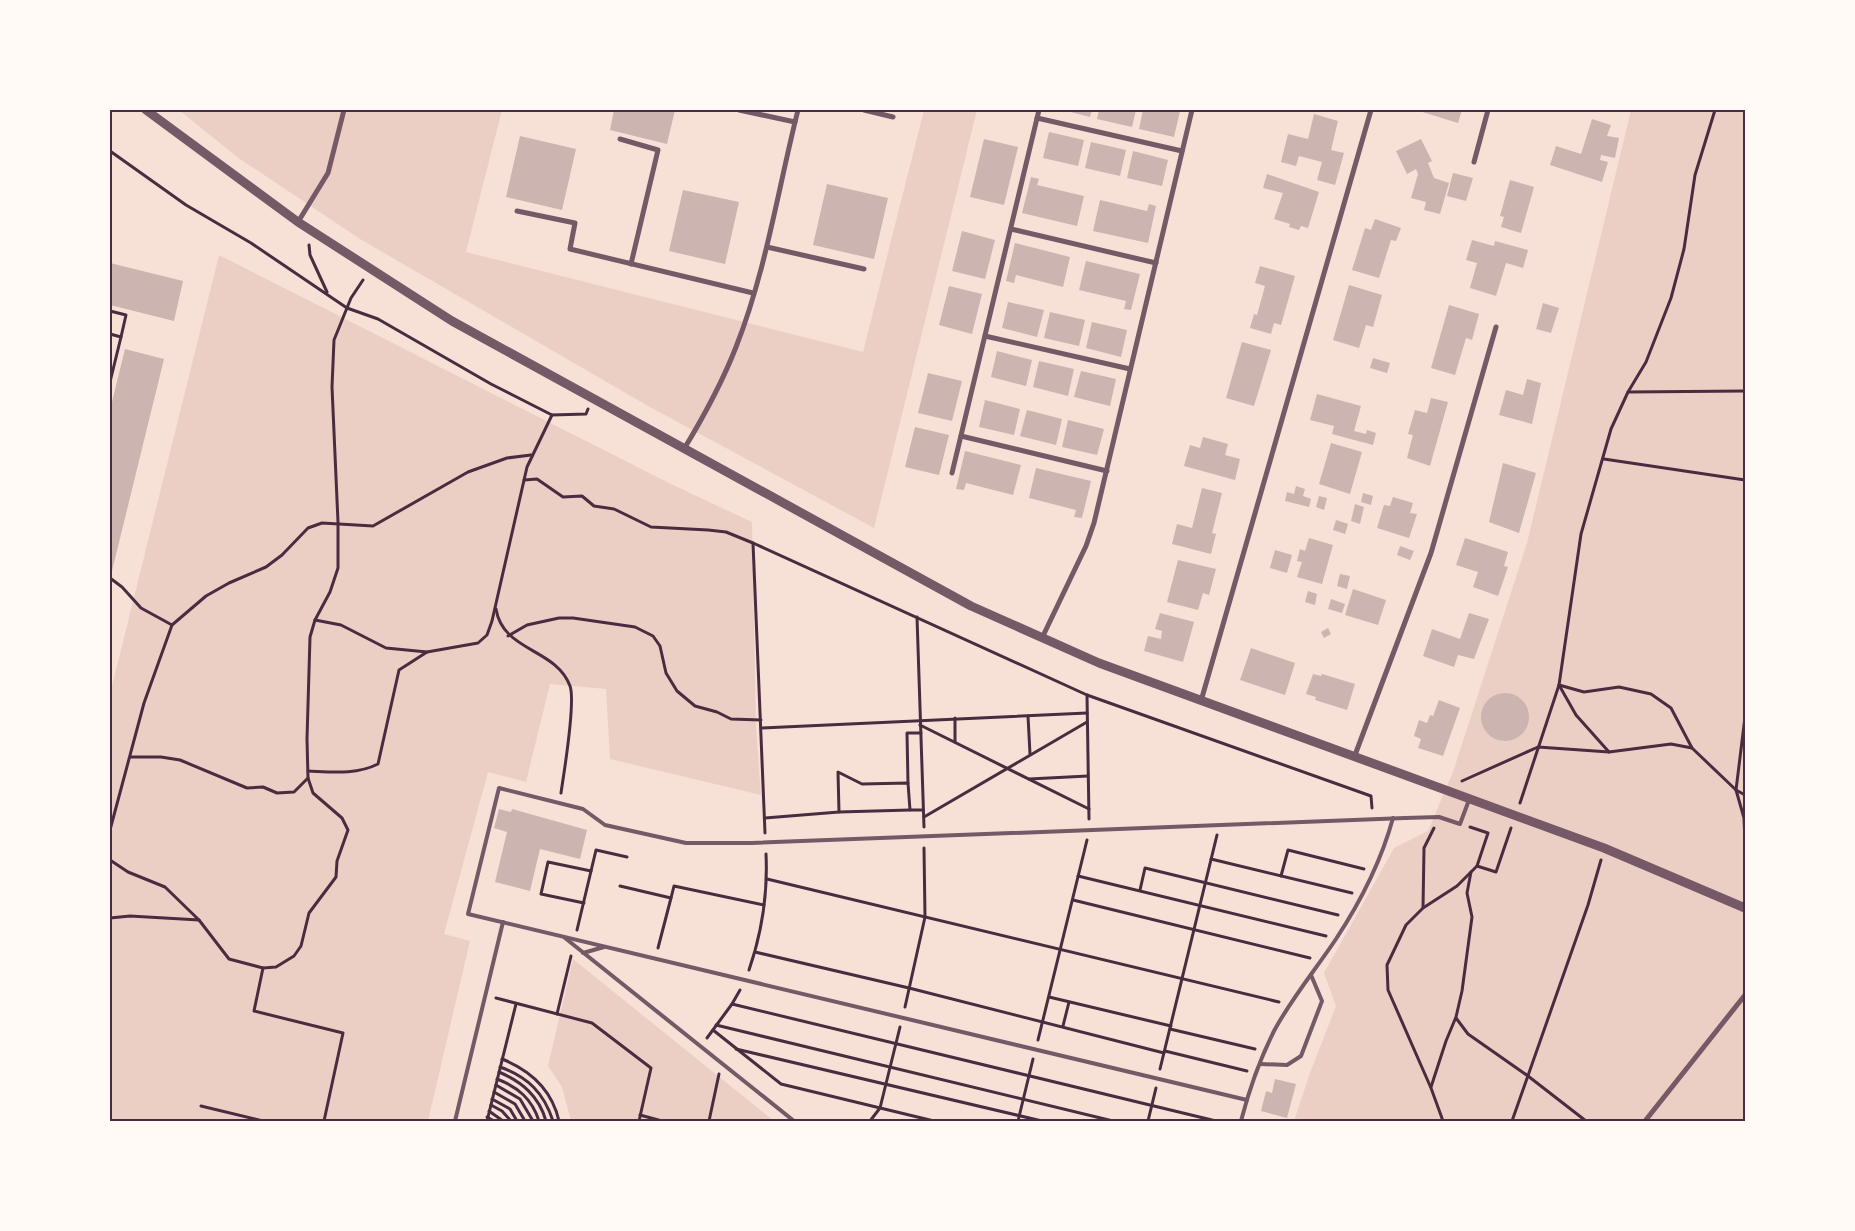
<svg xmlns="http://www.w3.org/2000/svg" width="1855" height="1231" font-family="'Work Sans',sans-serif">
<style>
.green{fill:#ebcfc5}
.building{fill:#ccb4b1}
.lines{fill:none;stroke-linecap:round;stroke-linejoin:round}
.path{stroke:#4a2c40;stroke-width:3}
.service{stroke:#755966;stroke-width:4}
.minor{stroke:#755966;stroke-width:5}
.tertiary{stroke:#755966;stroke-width:9}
.neatline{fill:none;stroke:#4a2c40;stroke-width:2}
</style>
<rect width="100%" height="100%" fill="#f7e1d7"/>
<g class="green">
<path d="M179,110h323l-36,142 397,100 61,-242h53l-103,418 -226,-122 -288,-167 -123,-82z"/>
<path d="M1631,110h114v1011h-451l16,-48 26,-67 -12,-33 70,-125 34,-17 25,-59 74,-229z"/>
<path d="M219,255l452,229 81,38 4,205 5,68 -151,-36 -4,-70 -56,-5 -24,98 -38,-10 -44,162 26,7 -42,180h-318v-427z"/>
<path d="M573,959l201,162h-203l-9,-34 -14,-21z"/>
</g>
<g class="building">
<path d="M614,110h61l-8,34 -57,-14z"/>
<path d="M1063,110h29l-2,7z"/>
<path d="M1099,110h37l-4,17 -35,-8z"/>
<path d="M1143,110l37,1 -6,26 -35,-8z"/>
<path d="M1416,110h46l-4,13z"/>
<path d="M1314,114l24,7 -7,29 13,3 -9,32 -18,-5 5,-18 -23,-6 -3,10 -15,-4 7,-28 20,5z"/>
<path d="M1592,119l19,6 -4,11 12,2 -4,20 -14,-3 -1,5 8,2 -6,20 -52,-17 6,-19 25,8z"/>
<path d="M1049,132l35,8 -6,26 -35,-8z"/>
<path d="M520,136l56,13 -14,61 -56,-13z"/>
<path d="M984,139l34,8 -14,58 -34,-8z"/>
<path d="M1421,139l11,22 -4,2 6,15 15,5 -9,31 -16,-4 2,-8 -15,-4 7,-24 -2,-5 -9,5 -11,-23z"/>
<path d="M1091,142l35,8 -6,26 -35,-8z"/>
<path d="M1133,151l35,9 -6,26 -35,-8z"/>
<path d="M1453,173l20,5 -7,23 -19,-5z"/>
<path d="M1267,174l52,18 -11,36 -7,-2 -2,4 -10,-3 1,-3 -16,-5 9,-26 -20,-5z"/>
<path d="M1031,177l8,2 -2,6 47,11 -7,30 -55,-13z"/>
<path d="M1510,180l24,7 -13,46 -20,-6 3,-10 -4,-1z"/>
<path d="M827,184l61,14 -14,61 -61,-14z"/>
<path d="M683,190l56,12 -14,62 -56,-13z"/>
<path d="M1100,200l47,11 2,-7 7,2 -8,37 -55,-12z"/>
<path d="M1375,219l26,9 -5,13 -5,-1 -12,38 -27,-8 13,-42 6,2z"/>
<path d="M962,231l33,9 -10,39 -33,-8z"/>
<path d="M1472,240l22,6 1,-5 33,9 -5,18 -17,-5 -10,33 -26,-8 7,-25 -11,-3z"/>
<path d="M1015,243l55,14 -7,30 -47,-12 -2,8 -8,-2z"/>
<path d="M1086,261l54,13 -9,36 -7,-1 2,-8 -47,-11z"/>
<path d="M110,263l73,18 -9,40 -64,-16z"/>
<path d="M1260,266l35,10 -14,49 -7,-2 -3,11 -21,-6 4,-14 3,1 8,-29 -10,-3z"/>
<path d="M1349,285l33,10 -9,32 -7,-2 -7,23 -26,-8z"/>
<path d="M949,286l33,8 -10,40 -33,-9z"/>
<path d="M1008,302l36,8 -7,27 -35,-9z"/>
<path d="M1543,303l16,5 -8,25 -15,-4z"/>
<path d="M1449,305l30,9 -7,26 -6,-2 -11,37 -24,-7z"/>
<path d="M1050,312l35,8 -6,26 -35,-8z"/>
<path d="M1092,322l35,8 -6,27 -35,-9z"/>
<path d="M1242,342l29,8 -17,56 -28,-8z"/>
<path d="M125,349l39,10 -53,216 -1,-165z"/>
<path d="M997,351l35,9 -6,26 -35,-9z"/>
<path d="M1373,358l17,5 -3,10 -17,-5z"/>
<path d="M1039,361l35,8 -6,27 -35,-9z"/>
<path d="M1081,371l35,8 -6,27 -36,-9z"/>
<path d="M928,373l34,8 -10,40 -34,-8z"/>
<path d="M1527,379l14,4 -9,41 -33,-9 7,-25 17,5z"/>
<path d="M1317,394l44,12 -7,25 12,3 1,-4 9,3 -3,12 -41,-11 2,-8 -24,-6z"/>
<path d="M1431,398l17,4 -18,64 -23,-8 6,-23 -5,-1 7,-24 12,3z"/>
<path d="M985,400l35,9 -6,26 -35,-8z"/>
<path d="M1027,410l35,9 -6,26 -36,-9z"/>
<path d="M1068,420l36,9 -7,26 -35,-8z"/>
<path d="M915,427l34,8 -10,40 -34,-8z"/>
<path d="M1203,437l25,7 -3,11 15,4 -5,21 -51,-14 6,-21 10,3z"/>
<path d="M1331,443l31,9 -12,42 -31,-10z"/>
<path d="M965,451l56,14 -8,30 -47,-12 -2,7 -8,-1z"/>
<path d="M1503,463l33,10 -17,60 -30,-11z"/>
<path d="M1036,468l55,13 -9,37 -8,-1 2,-7 -47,-12z"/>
<path d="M1296,486l9,3 -2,7 8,3 -2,8 -24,-6 2,-9 7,2z"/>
<path d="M1202,488l20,5 -10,40 4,1 -5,20 -39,-10 5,-20 15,4z"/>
<path d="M1363,493l10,3 -2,9 -10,-3z"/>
<path d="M1319,496l8,2 -3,12 -8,-3z"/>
<path d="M1393,497l20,6 -3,10 7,1 -8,24 -32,-10 7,-23 6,1z"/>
<path d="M1355,504l9,3 -4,17 -9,-3z"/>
<path d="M1336,520l12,4 -3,10 -12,-4z"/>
<path d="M1309,538l24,7 -11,39 -25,-7 5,-15 -5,-1 3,-12 5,2z"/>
<path d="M1465,538l43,14 -4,14 4,1 -10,29 -25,-9 5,-15 -22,-7z"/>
<path d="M1400,546l14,5 -4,9 -13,-5z"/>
<path d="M1275,550l17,5 -5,18 -17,-5z"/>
<path d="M1178,560l38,9 -7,26 -6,-2 -5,17 -31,-8z"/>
<path d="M1340,574l10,2 -3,13 -10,-3z"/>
<path d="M1353,589l33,11 -8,25 -33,-10z"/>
<path d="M1308,591l9,3 -2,11 -10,-3z"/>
<path d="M1331,599l14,5 -3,9 -14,-4z"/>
<path d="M1160,613l34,9 -11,40 -39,-11 4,-15 13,3 1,-8 -7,-2z"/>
<path d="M1469,613l20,6 -15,40 -16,-4 -4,12 -31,-11 9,-27 28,10z"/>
<path d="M1328,628l3,6 -7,4 -3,-6z"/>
<path d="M1251,648l44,15 -10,32 -45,-15z"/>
<path d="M1313,674l8,2 1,-2 33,10 -8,26 -32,-10 1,-3 -10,-3z"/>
<circle cx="1505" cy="717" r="24"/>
<path d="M1439,700l21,8 -17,48 -25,-8 3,-9 -7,-3 5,-16 8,3 3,-8 3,1z"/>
<path d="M499,809l12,3 1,-3 75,21 -7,29 -40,-10 -10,42 -35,-9 12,-50 -13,-4z"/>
<path d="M1275,1079l21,5 -9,34 -26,-7 5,-20 6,2z"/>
</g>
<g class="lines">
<g class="path">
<path d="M110,151l76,54 65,38 96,65 31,11 113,65 61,31"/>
<path d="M309,245l1,10 17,37"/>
<path d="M110,311l16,4 -5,22"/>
<path d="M110,334l11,3 -11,45"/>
<path d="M1628,392l117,-1"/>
<path d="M1604,459l141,21"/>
<path d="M524,480l13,-1 26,18 19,-1 12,10 20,3 37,18 57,3 18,2 27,11 334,152 284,101 1,12"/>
<path d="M753,543l12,290"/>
<path d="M110,578l12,9 19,21 31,17"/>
<path d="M496,609c7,43 60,39 74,77 6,16 -6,86 -9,107"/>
<path d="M917,617l7,210"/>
<path d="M315,620l26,5 45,23 41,4 51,-9 9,-8 5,-14 35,-154 25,-52 34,-1 2,-5"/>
<path d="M508,636l19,-11 32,-7h14l62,9 18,9 7,10 6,27 11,18 18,15 22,6 14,7 30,1"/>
<path d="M1559,685l25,7 35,-5 32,7 20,14 21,40"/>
<path d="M1559,685l17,30 33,37"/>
<path d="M1087,695l2,124"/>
<path d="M1028,716l2,38"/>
<path d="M1745,717l-9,73 8,28 1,25"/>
<path d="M955,718v24"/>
<path d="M920,725l169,84"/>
<path d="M761,728l326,-15"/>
<path d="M131,757h30l19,3 67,28 16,-1 14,6 17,-1 14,-14"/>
<path d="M308,771c24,1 48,4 70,-7l21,-94 28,-18"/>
<path d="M1029,779l59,-3"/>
<path d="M1462,781l76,-34 71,5 62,-8 21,4 44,42 9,5"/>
<path d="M908,783l-1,-50h14"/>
<path d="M1520,803l39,-118 22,-151 30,-105 17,-37 18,-30 25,-64 13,-49 11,-74 20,-65"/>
<path d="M839,812l71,-2"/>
<path d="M924,817l163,-95"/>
<path d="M765,818l74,-6 -1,-40 24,12 46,-1 2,27h13"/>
<path d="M110,830l34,-127 28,-78 34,-29 23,-13 37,-16 16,-12 26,-27 14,-5 51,3 95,-54 39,-14 24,-3"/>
<path d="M1211,859l141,34"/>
<path d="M110,860l18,12 37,15 34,33 30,39 34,9 13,-1 18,-11 7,-10 8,-33 27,-36 1,-16 11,-31 -6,-12 -29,-25 -5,-15 -1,-39 3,-102 5,-17 15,-28 8,-24v-46l-6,-135 2,-47 17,-42 12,-18"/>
<path d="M1477,866l19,6 15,-44"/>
<path d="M1078,876l248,60"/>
<path d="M1281,876l7,-26 76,19"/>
<path d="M767,879l512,123"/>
<path d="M620,886l51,12 -13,50"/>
<path d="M1140,890l5,-22 193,47"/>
<path d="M671,898l3,-12 90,19"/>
<path d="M1073,900l237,58"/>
<path d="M584,903l-43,-9 7,-32 43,9"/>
<path d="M1423,908l1,-60 10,-20"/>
<path d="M110,918l20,-2 69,4"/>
<path d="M577,930l19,-80 31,7"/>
<path d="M755,952l154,36 255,65"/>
<path d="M263,968l-9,43 89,22 -19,88"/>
<path d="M749,970c13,-38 19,-75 17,-116"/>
<path d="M1049,997l122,29"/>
<path d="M496,998l96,25 59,45 -12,53"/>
<path d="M732,1004l484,117"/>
<path d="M905,1007l20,-90 -1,-69"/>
<path d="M557,1014l14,-58"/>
<path d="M1456,1018l12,16 60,42 58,45"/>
<path d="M716,1025l397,96"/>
<path d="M1063,1026l6,-24"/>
<path d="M1170,1029l85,20"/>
<path d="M713,1030l68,54 153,37"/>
<path d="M707,1038l25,-34 8,-14"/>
<path d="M1038,1040l49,-200"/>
<path d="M736,1049l306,72"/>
<path d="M1165,1051l82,20"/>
<path d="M502,1059c30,12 50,31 57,62"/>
<path d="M500,1067c28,10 44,26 53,54"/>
<path d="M1160,1069l57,-234"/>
<path d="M499,1072c23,10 40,24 47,49"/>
<path d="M497,1079c21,8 35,20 42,42"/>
<path d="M496,1085l24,14 13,22"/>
<path d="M1431,1087l15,-46 10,-24 6,-26 10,-74 -5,-24 4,-21"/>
<path d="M494,1092l21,12 10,17"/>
<path d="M492,1099l18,10 7,12"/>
<path d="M491,1105l11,6 9,10"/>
<path d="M201,1106l62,15"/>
<path d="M489,1111l14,10"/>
<path d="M640,1115l22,6"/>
<path d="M487,1117l7,4"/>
<path d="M487,1121l29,-117"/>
<path d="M709,1121l10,-47"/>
<path d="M870,1121l10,-13 20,-81"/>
<path d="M1018,1121l15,-62"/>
<path d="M1148,1121l8,-33"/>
<path d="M1443,1121l-12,-33 -43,-98 -1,-25 19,-40 17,-17 34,-22 20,-20 11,-33 -18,-6"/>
<path d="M1512,1121l76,-216 13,-45"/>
</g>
<g class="service">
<path d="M565,938l229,183"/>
<path d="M583,953l21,-6"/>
<path d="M1260,1064l27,1 14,-9 21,-55 -11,-26"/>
<path d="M1247,1100l-779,-186 31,-126 84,21 22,16 81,18h66l653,-25 34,-1 21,7 9,-24"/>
<path d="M455,1121l48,-199"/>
<path d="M1241,1121c8,-31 19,-62 33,-90 17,-32 42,-62 62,-92 25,-38 45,-77 57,-121"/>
</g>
<g class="minor">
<path d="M739,110l56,12"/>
<path d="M864,110l29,7"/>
<path d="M1037,118l145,33"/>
<path d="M620,139l38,11 -27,114"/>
<path d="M1474,162l14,-52"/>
<path d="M517,211l58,12 -5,26 183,44"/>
<path d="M298,222l30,-49 16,-63"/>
<path d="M1011,229l145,34"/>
<path d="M767,247l97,22"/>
<path d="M985,336l145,33"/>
<path d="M961,436l146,35"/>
<path d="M684,449c20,-33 38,-66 52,-102 30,-76 42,-158 62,-237"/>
<path d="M952,473l87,-363"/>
<path d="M1042,638l44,-92 8,-23 98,-413"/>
<path d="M1201,701l170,-591"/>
<path d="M1355,755l76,-202 65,-226"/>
<path d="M1645,1121l100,-126"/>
</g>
<path class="tertiary" d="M146,110l152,112 154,99 519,285 128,57 505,185 141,60"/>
</g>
<rect width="1855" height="1231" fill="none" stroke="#fffaf5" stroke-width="222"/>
<rect x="111" y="111" width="1633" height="1009" class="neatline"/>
</svg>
